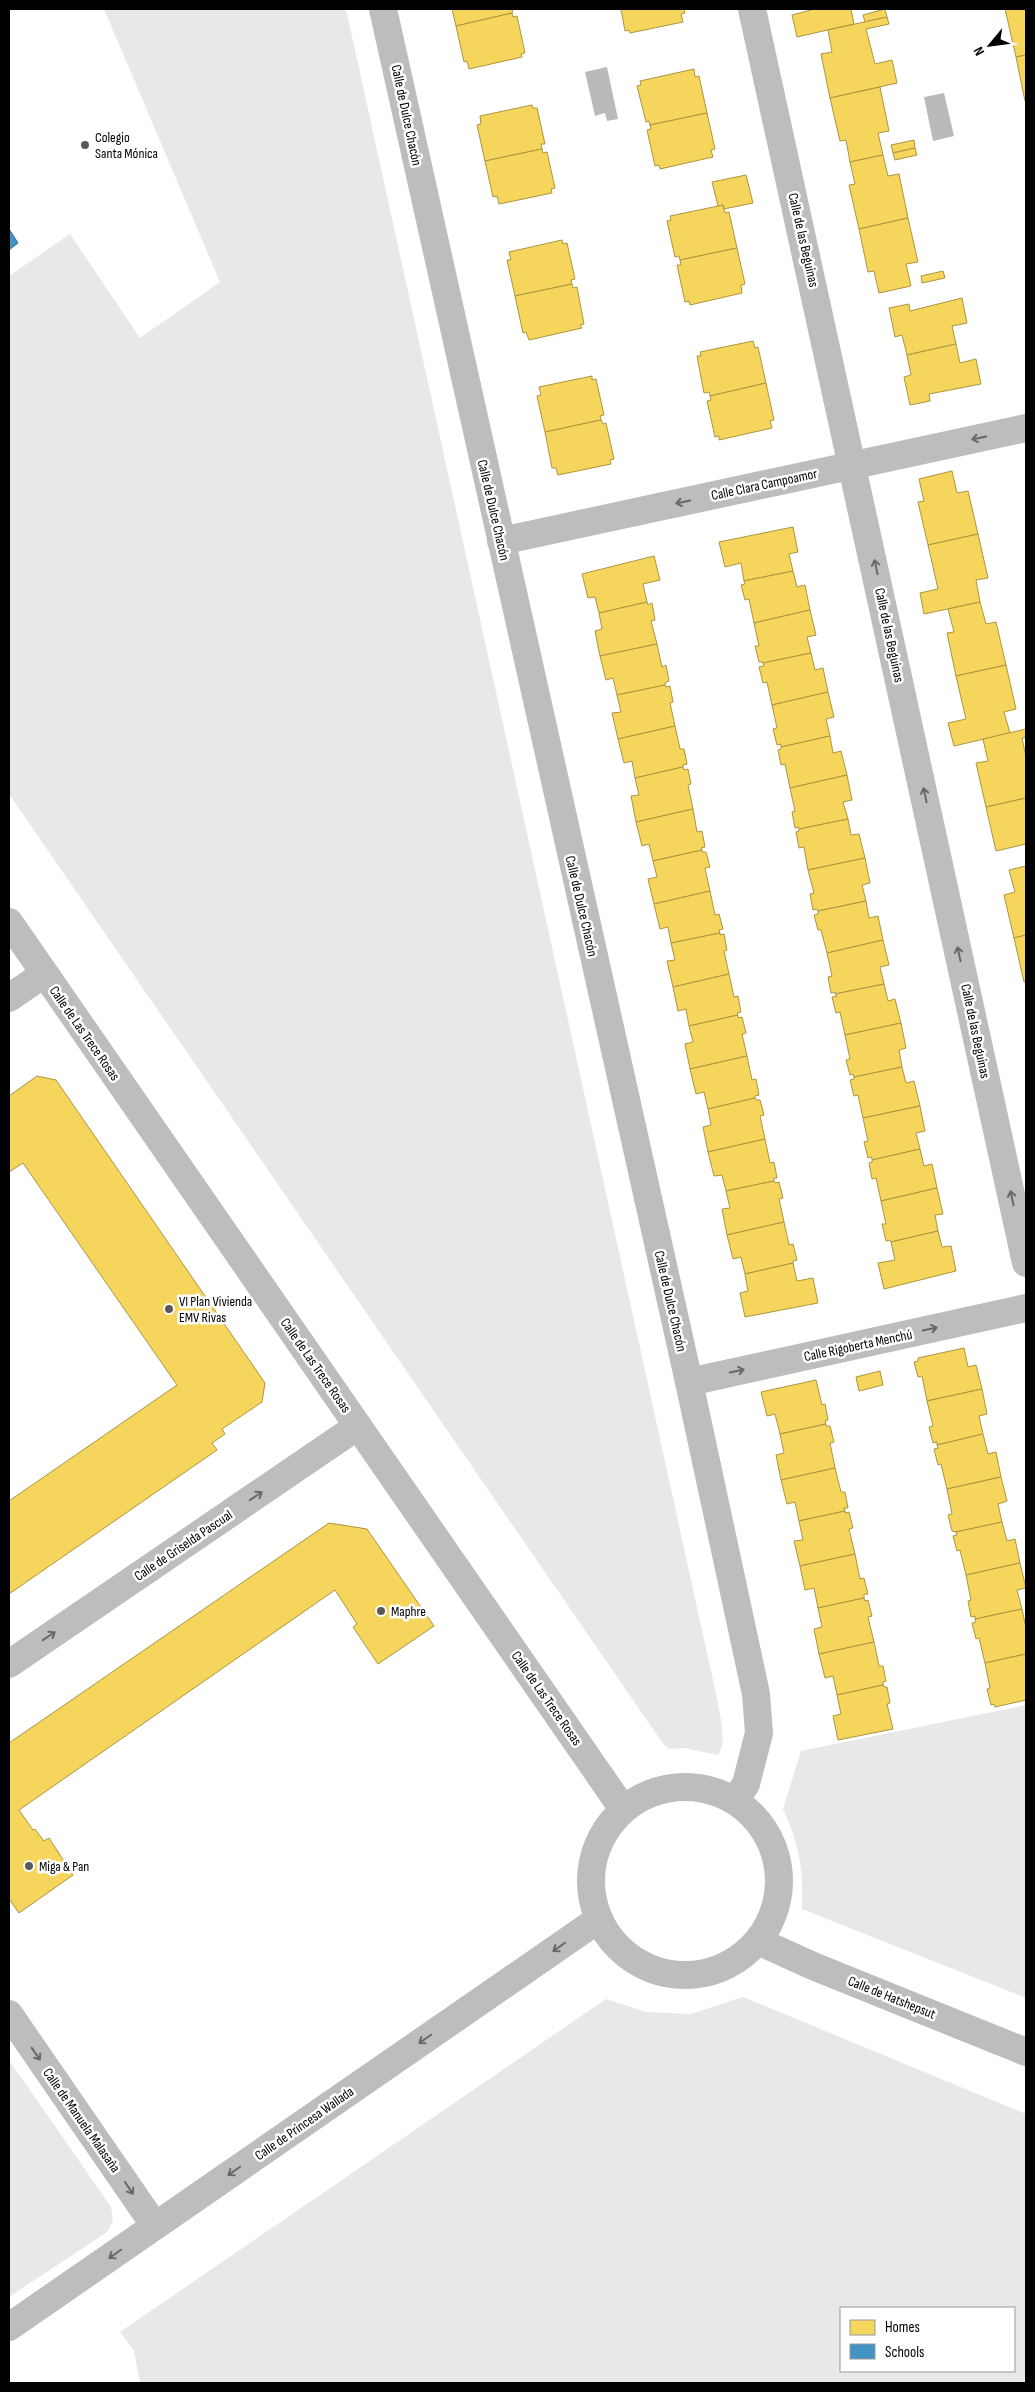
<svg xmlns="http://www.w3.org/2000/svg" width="1035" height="2392" font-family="'Sofia Sans Condensed',sans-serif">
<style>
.green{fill:#e8e8e8;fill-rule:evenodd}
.water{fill:#bababa}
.homes{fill:#f6d55c;stroke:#ac9540}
.schools{fill:#4393c3;stroke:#2f6788}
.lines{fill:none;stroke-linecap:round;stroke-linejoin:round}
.street{stroke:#bdbdbd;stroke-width:28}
.oneway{stroke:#686868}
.poi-dot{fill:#595959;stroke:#fff;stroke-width:2}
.labels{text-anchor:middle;stroke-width:5;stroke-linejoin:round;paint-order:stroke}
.street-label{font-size:14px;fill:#000;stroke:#fff}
.poi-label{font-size:14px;fill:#000;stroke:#fff;text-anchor:start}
</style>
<rect width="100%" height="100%" fill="#fff"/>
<g class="green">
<path d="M104,9h242l372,1694c2,14 9,40 0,52l-35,-7 -14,1 -5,-4 -655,-951v-518l61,-42 70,104 80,-56z"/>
<path d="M1026,1705v293l-224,-89c1,-42 -2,-61 -19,-100l18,-58z"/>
<path d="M743,1997l283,117v269h-886l-6,-32 -14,-19 486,-333 40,13 45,2zM1014,2308v63h-173v-63z"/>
<path d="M9,2060l102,147 2,14 -6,11 -98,65z"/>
</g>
<g class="water">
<path d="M607,67l11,52 -11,2 -2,-8 -10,3 -10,-44z"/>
<path d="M944,93l10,43 -21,5 -9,-44z"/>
</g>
<g class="homes">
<path d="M452,9h61l-1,4 -56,13z"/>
<path d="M621,9h63l1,4 -4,1 2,8 -53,11 -1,-3 -4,1z"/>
<path d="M811,9h40l3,15 -57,13 -5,-22 19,-5z"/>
<path d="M885,9l2,8 -22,5 -2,-7z"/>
<path d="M1005,9h21v46l-10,2z"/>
<path d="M512,13l1,4 4,-1 8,37 -4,1 1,3 -53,12 -2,-8 -3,1 -8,-36z"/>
<path d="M887,17l2,7 -23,5 9,35 17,-4 5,23 -67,15 -9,-44 11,-2 -4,-22z"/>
<path d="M1026,55v45l-1,1 -9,-44z"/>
<path d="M694,69l1,8 4,-1 8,37 -57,12 -1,-4 -3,1 -9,-36 4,-1 -1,-4z"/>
<path d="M880,87l9,44 -11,2 5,22 -33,7 -4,-22 -6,1 -10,-43z"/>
<path d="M532,105l1,3h4l8,36h-4l1,5 -57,12 -8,-36 4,-1 -1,-8z"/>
<path d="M707,113l8,36 -4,1 2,7 -53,12 -1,-4 -4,1 -8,-36 4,-1 -1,-4z"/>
<path d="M914,140l1,8 -22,5 -2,-8z"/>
<path d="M915,148l2,7 -22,5 -2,-7z"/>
<path d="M542,149l1,4 4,-1 8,36 -4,1 1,4 -53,11 -2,-8 -4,1 -8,-36z"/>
<path d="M883,155l5,21 11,-2 9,44 -49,11 -10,-44 6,-1 -5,-22z"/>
<path d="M746,175l7,28 -29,6 -1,-4 -5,1 -6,-24z"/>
<path d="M723,205l2,8 4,-1 8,36 -57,12 -1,-4 -4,1 -8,-36 4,-1 -1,-4z"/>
<path d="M908,218l10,44 -12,2 5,22 -32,7 -5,-22 -6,1 -9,-43z"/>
<path d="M562,240l1,4 4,-1 8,36 -4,1 1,4 -57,12 -8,-36h4l-2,-8z"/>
<path d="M737,248l8,36 -4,1 1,8 -52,12 -1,-4 -4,1 -8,-37h4l-1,-5z"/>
<path d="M943,271l2,7 -23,5 -1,-7z"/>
<path d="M572,284l1,4 4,-1 7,37 -4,1 2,3 -53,12 -3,-8 -3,1 -8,-37z"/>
<path d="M962,298l5,25 -15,3 4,18 -49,11 -5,-20 -7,2 -6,-29 20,-4 1,7z"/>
<path d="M753,341l2,7 3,-1 8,36 -56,13 -1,-4 -5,1 -7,-37h4l-1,-4z"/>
<path d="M956,344l4,19 16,-4 5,25 -52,10 1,7 -20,4 -6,-28 7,-2 -4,-20z"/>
<path d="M592,376v4l4,-1 8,36 -4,1 1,4 -56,12 -8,-36 4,-1 -2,-8z"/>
<path d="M766,383l8,37 -4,1 2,7 -53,12v-4l-4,1 -8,-36 4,-1 -1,-4z"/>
<path d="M601,420l2,4 3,-1 8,36 -4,1 1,4 -53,11 -2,-7h-4l-7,-36z"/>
<path d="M952,471l5,22 11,-2 10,43 -50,11 -10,-43 6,-1 -5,-22z"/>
<path d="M793,527l5,25 -9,2 4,17 -49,10 -3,-18 -16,4 -6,-25z"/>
<path d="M978,534l10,44 -12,2 4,22 -56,12 -4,-21 18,-4 -10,-44z"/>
<path d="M654,556l6,24 -17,4 4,18 -48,11 -4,-16 -7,1 -6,-24z"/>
<path d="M793,571l4,16 8,-2 5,25 -56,13 -5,-24 -4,1 -4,-15 4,-1 -1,-3z"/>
<path d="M647,602l1,3 4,-2 3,17 -4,1 6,23 -57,12 -5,-25 7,-2 -3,-16z"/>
<path d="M980,602l6,22 10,-2 10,43 -50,11 -9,-43 7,-1 -6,-23z"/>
<path d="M810,610l6,25 -9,2 4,16 -48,10v-1h-4l-4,-16h4l-5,-23z"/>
<path d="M657,644l5,23 4,-2 3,16 -4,2v2l-48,10 -4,-17 -7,2 -6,-24z"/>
<path d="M811,653l4,17 8,-2 5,24 -56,13 -5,-23 -4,1 -4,-16 5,-1 -1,-3z"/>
<path d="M1006,665l10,44 -12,3 6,21 -56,13 -6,-23 18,-4 -10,-43z"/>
<path d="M665,685l1,2 4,-1 3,16 -3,1 5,23 -57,13 -6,-26 9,-1 -4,-17z"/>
<path d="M828,692l6,25 -8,2 4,17 -49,11v-3l-4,1 -4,-16 4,-1 -5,-23z"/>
<path d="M675,726l5,23h4l3,15 -4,1v2l-48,11 -3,-17 -8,2 -6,-24z"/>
<path d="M1026,729v8l-4,1 4,19v41l-40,9 -10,-44 12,-2 -5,-22z"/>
<path d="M830,736l3,17 8,-2 6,24 -57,13 -5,-24 -4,1 -3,-15 3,-1v-2z"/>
<path d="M683,767l1,3 4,-1 3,15 -3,1 5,24 -57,13 -5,-26 8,-1 -4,-17z"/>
<path d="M847,775l5,25 -9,2 5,17 -49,10v-2l-4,1 -3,-16 3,-1 -5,-23z"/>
<path d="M1026,798v46l-30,7 -10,-44z"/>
<path d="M693,809l4,23 5,-1 3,16 -4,1 1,2 -49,11 -4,-17 -7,2 -6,-24z"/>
<path d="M848,819l3,16 8,-1 6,24 -57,12 -4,-23 -5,1 -3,-16 3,-1v-2z"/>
<path d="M702,850v2h4l4,15 -5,1 5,23 -56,13 -6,-25 9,-2 -4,-16z"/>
<path d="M865,858l5,25 -8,2 4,16 -48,10 -1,-2 -4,1 -3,-16 4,-1 -6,-23z"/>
<path d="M1026,866v69l-12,3 -10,-43 11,-3 -6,-22z"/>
<path d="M710,891l5,24 4,-1 4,15 -4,1 1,3 -49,10 -3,-16 -8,2 -6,-25z"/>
<path d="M866,901l3,17 9,-2 5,24 -56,13 -6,-23h-3l-4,-15 4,-1v-3z"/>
<path d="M720,933v2l4,-1 3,16 -3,1 5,23 -56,13 -6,-26 8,-1 -4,-17z"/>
<path d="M1026,935v46l-2,1 -10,-44z"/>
<path d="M883,940l6,25 -9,2 4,17 -49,10v-2l-4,1 -3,-16 4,-1 -5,-23z"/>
<path d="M729,974l5,23 4,-1 3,16 -4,1 1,2 -49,11 -3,-17 -8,2 -5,-24z"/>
<path d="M884,984l4,17 7,-2 6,24 -56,12 -5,-23 -4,1 -4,-16 5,-1 -2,-2z"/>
<path d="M738,1015v3l4,-1 4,16 -4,1 5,22 -57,13 -5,-25 8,-2 -4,-16z"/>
<path d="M901,1023l5,25 -7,2 3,17 -48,10 -1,-3 -3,1 -4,-15 4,-1 -5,-24z"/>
<path d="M747,1056l5,24 4,-1 3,16 -4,1v2l-47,11 -4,-17 -8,2 -6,-25z"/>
<path d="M902,1067l4,16 8,-2 6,25 -57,12 -5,-23 -4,1 -4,-16 4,-1v-2z"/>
<path d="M37,1076l19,4 209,303 -3,19 -40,27 3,5 -13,9 5,7 -208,144v-93l168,-116 -154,-222 -14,9v-76z"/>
<path d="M755,1098l1,2h4l4,15 -4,1 5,23 -57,13 -5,-25 8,-2 -3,-16z"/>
<path d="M920,1106l5,25 -9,2 4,16 -48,11v-3l-4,1 -4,-16 4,-1 -5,-23z"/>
<path d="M765,1139l5,24 4,-1 3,16h-3v3l-48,10 -4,-16 -8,1 -6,-24z"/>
<path d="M920,1149l4,17 8,-2 5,24 -56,13 -5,-23 -4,1 -3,-16 3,-1v-2z"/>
<path d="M774,1181l1,2 4,-1 4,16 -4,1 5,23 -57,13 -5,-26 8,-1 -4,-17z"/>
<path d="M937,1188l6,26 -8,1 3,16 -47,11 -1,-2 -4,1 -4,-17h4l-5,-23z"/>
<path d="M784,1222l5,23 4,-1 4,16 -4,1v2l-48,11 -4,-17 -8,2 -6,-24z"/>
<path d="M938,1231l4,16 9,-1 5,25 -72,18 -6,-26 17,-3 -4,-18z"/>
<path d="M793,1263l4,18 16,-3 5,25 -73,14 -5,-24 8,-2 -3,-17z"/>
<path d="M964,1348l4,19 8,-2 6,24 -55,12 -5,-25 -4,1 -4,-15 4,-1v-3z"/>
<path d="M880,1371l3,14 -24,6 -3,-14z"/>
<path d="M816,1380l6,25 3,-1 3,16 -3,1 1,3 -46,10 -5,-20 -8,2 -6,-24z"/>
<path d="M982,1389l5,25 -8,2 4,18 -46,11v-3l-4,1 -4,-16 4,-1 -6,-25z"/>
<path d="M826,1424v2h4l4,16 -4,1 5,25 -54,12 -5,-25 8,-2 -4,-19z"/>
<path d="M983,1434l5,20 8,-2 5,25 -54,12 -6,-25 -3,1 -4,-16 4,-1 -1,-3z"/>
<path d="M835,1468l6,24h4l3,16h-4l1,3 -46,10 -4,-19 -8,2 -6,-24z"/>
<path d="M1001,1477l6,24 -9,3 4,18 -46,10 -4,-1 -4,-16 4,-1 -5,-25z"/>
<path d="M845,1511v2l4,-1 4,16 -4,1 6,25 -55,12 -6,-25 9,-1 -4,-19z"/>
<path d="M1002,1522l5,19 8,-2 5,24 -54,12 -6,-25 -3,1 -4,-15 4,-1 -1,-3z"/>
<path d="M329,1523l38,6 67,97 -56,38 -25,-37 4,-3 -22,-34 -316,220 14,20 2,-1 9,12 5,-3 24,37 -54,38 -10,-14v-156z"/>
<path d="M855,1554l5,25 4,-1 4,16h-4v4l-46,10 -4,-20 -9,2 -5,-24z"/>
<path d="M1020,1563l6,25 -9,2 5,19 -47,10v-3l-4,1 -3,-16 3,-1 -5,-25z"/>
<path d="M864,1598l1,3 3,-1 4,16 -4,1 6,25 -55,12 -5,-25 8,-2 -4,-19z"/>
<path d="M1022,1609l4,19v26l-41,9 -6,-25 -3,1 -4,-16 4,-1 -1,-3z"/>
<path d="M874,1642l5,24h4l3,15 -3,1v3l-46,10 -4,-19 -8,2 -6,-24z"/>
<path d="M1026,1654v46l-31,7 -1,-3 -3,1 -4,-16 3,-1 -5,-25z"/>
<path d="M883,1685l1,2h3l3,16 -3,1 6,25 -55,11 -5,-24 8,-2 -4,-19z"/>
</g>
<path class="schools" d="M9,229l9,14 -9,7z"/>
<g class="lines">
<g class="street">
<path d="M383,9l306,1373 67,312 3,39 -13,51 -11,16"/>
<path d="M752,9l274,1254"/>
<path d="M501,541l525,-113"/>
<path d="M9,922l614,887"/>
<path d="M9,998l35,-24"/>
<path d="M689,1382l337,-74"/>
<path d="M9,1664l349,-238"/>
<circle cx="685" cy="1881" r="94"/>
<path d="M758,1941l55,25 213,86"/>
<path d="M9,2014l146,212"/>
<path d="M9,2327l590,-408"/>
</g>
</g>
<defs><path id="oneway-shaft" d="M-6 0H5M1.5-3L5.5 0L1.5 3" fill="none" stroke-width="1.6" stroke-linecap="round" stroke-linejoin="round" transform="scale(1.25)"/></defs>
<g class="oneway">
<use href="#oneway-shaft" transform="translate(979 438) rotate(168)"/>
<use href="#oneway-shaft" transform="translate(683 502) rotate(168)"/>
<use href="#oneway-shaft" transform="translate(876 567) rotate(-102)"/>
<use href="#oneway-shaft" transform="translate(925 795) rotate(-102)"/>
<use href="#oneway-shaft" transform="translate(959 954) rotate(-102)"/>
<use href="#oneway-shaft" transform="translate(1012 1198) rotate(-102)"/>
<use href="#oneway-shaft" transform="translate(930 1329) rotate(-12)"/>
<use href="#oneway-shaft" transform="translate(737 1371) rotate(-12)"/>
<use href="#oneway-shaft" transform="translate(256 1496) rotate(-34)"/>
<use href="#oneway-shaft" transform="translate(49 1636) rotate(-34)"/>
<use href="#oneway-shaft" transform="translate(559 1947) rotate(145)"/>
<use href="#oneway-shaft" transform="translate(425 2039) rotate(145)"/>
<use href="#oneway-shaft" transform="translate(36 2054) rotate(55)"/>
<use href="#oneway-shaft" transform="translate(234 2171) rotate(145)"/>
<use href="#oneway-shaft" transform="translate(129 2188) rotate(56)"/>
<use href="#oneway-shaft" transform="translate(115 2254) rotate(145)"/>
</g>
<g class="poi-dot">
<circle cx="85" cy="145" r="5"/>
<circle cx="169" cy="1309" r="5"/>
<circle cx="381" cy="1611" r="5"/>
<circle cx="29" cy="1866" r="5"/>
</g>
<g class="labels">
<g class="street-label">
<text transform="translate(407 115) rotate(78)" y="5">Calle de Dulce Chacón</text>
<text transform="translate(804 240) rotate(77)" y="5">Calle de las Beguinas</text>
<text transform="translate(764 484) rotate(-12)" y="5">Calle Clara Campoamor</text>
<text transform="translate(494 510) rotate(77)" y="5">Calle de Dulce Chacón</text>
<text transform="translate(890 635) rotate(78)" y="5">Calle de las Beguinas</text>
<text transform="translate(582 906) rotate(77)" y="5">Calle de Dulce Chacón</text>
<text transform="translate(976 1031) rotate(78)" y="5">Calle de las Beguinas</text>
<text transform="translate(85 1033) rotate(55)" y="5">Calle de Las Trece Rosas</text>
<text transform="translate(671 1301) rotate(77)" y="5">Calle de Dulce Chacón</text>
<text transform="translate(858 1345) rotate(-12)" y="5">Calle Rigoberta Menchú</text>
<text transform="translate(316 1365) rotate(55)" y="5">Calle de Las Trece Rosas</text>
<text transform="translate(183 1545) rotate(-34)" y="5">Calle de Griselda Pascual</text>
<text transform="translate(547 1698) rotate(55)" y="5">Calle de Las Trece Rosas</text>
<text transform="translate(892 1997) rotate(22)" y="5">Calle de Hatshepsut</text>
<text transform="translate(82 2120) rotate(55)" y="5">Calle de Manuela Malasaña</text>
<text transform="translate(304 2123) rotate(-35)" y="5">Calle de Princesa Wallada</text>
</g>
<g class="poi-label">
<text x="95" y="142">Colegio<tspan x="95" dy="16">Santa Mónica</tspan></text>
<text x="179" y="1306">VI Plan Vivienda<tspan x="179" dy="16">EMV Rivas</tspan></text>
<text x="391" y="1616">Maphre</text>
<text x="39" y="1871">Miga &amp; Pan</text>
</g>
</g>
<rect width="1035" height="2392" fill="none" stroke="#000000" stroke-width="20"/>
<rect x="840" y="2307" width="175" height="65" fill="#ffffff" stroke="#999999"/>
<rect x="850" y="2320" width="25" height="15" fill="#f6d55c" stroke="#999999"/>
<text x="885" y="2332" font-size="15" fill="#000000">Homes</text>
<rect x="850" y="2344" width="25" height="15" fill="#4393c3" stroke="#999999"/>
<text x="885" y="2357" font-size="15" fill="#000000">Schools</text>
<g transform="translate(990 45) rotate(241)" stroke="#ffffff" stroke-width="4" paint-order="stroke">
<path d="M0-4L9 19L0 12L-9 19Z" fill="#000000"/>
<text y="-8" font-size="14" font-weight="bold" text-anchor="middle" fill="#000000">N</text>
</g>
</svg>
